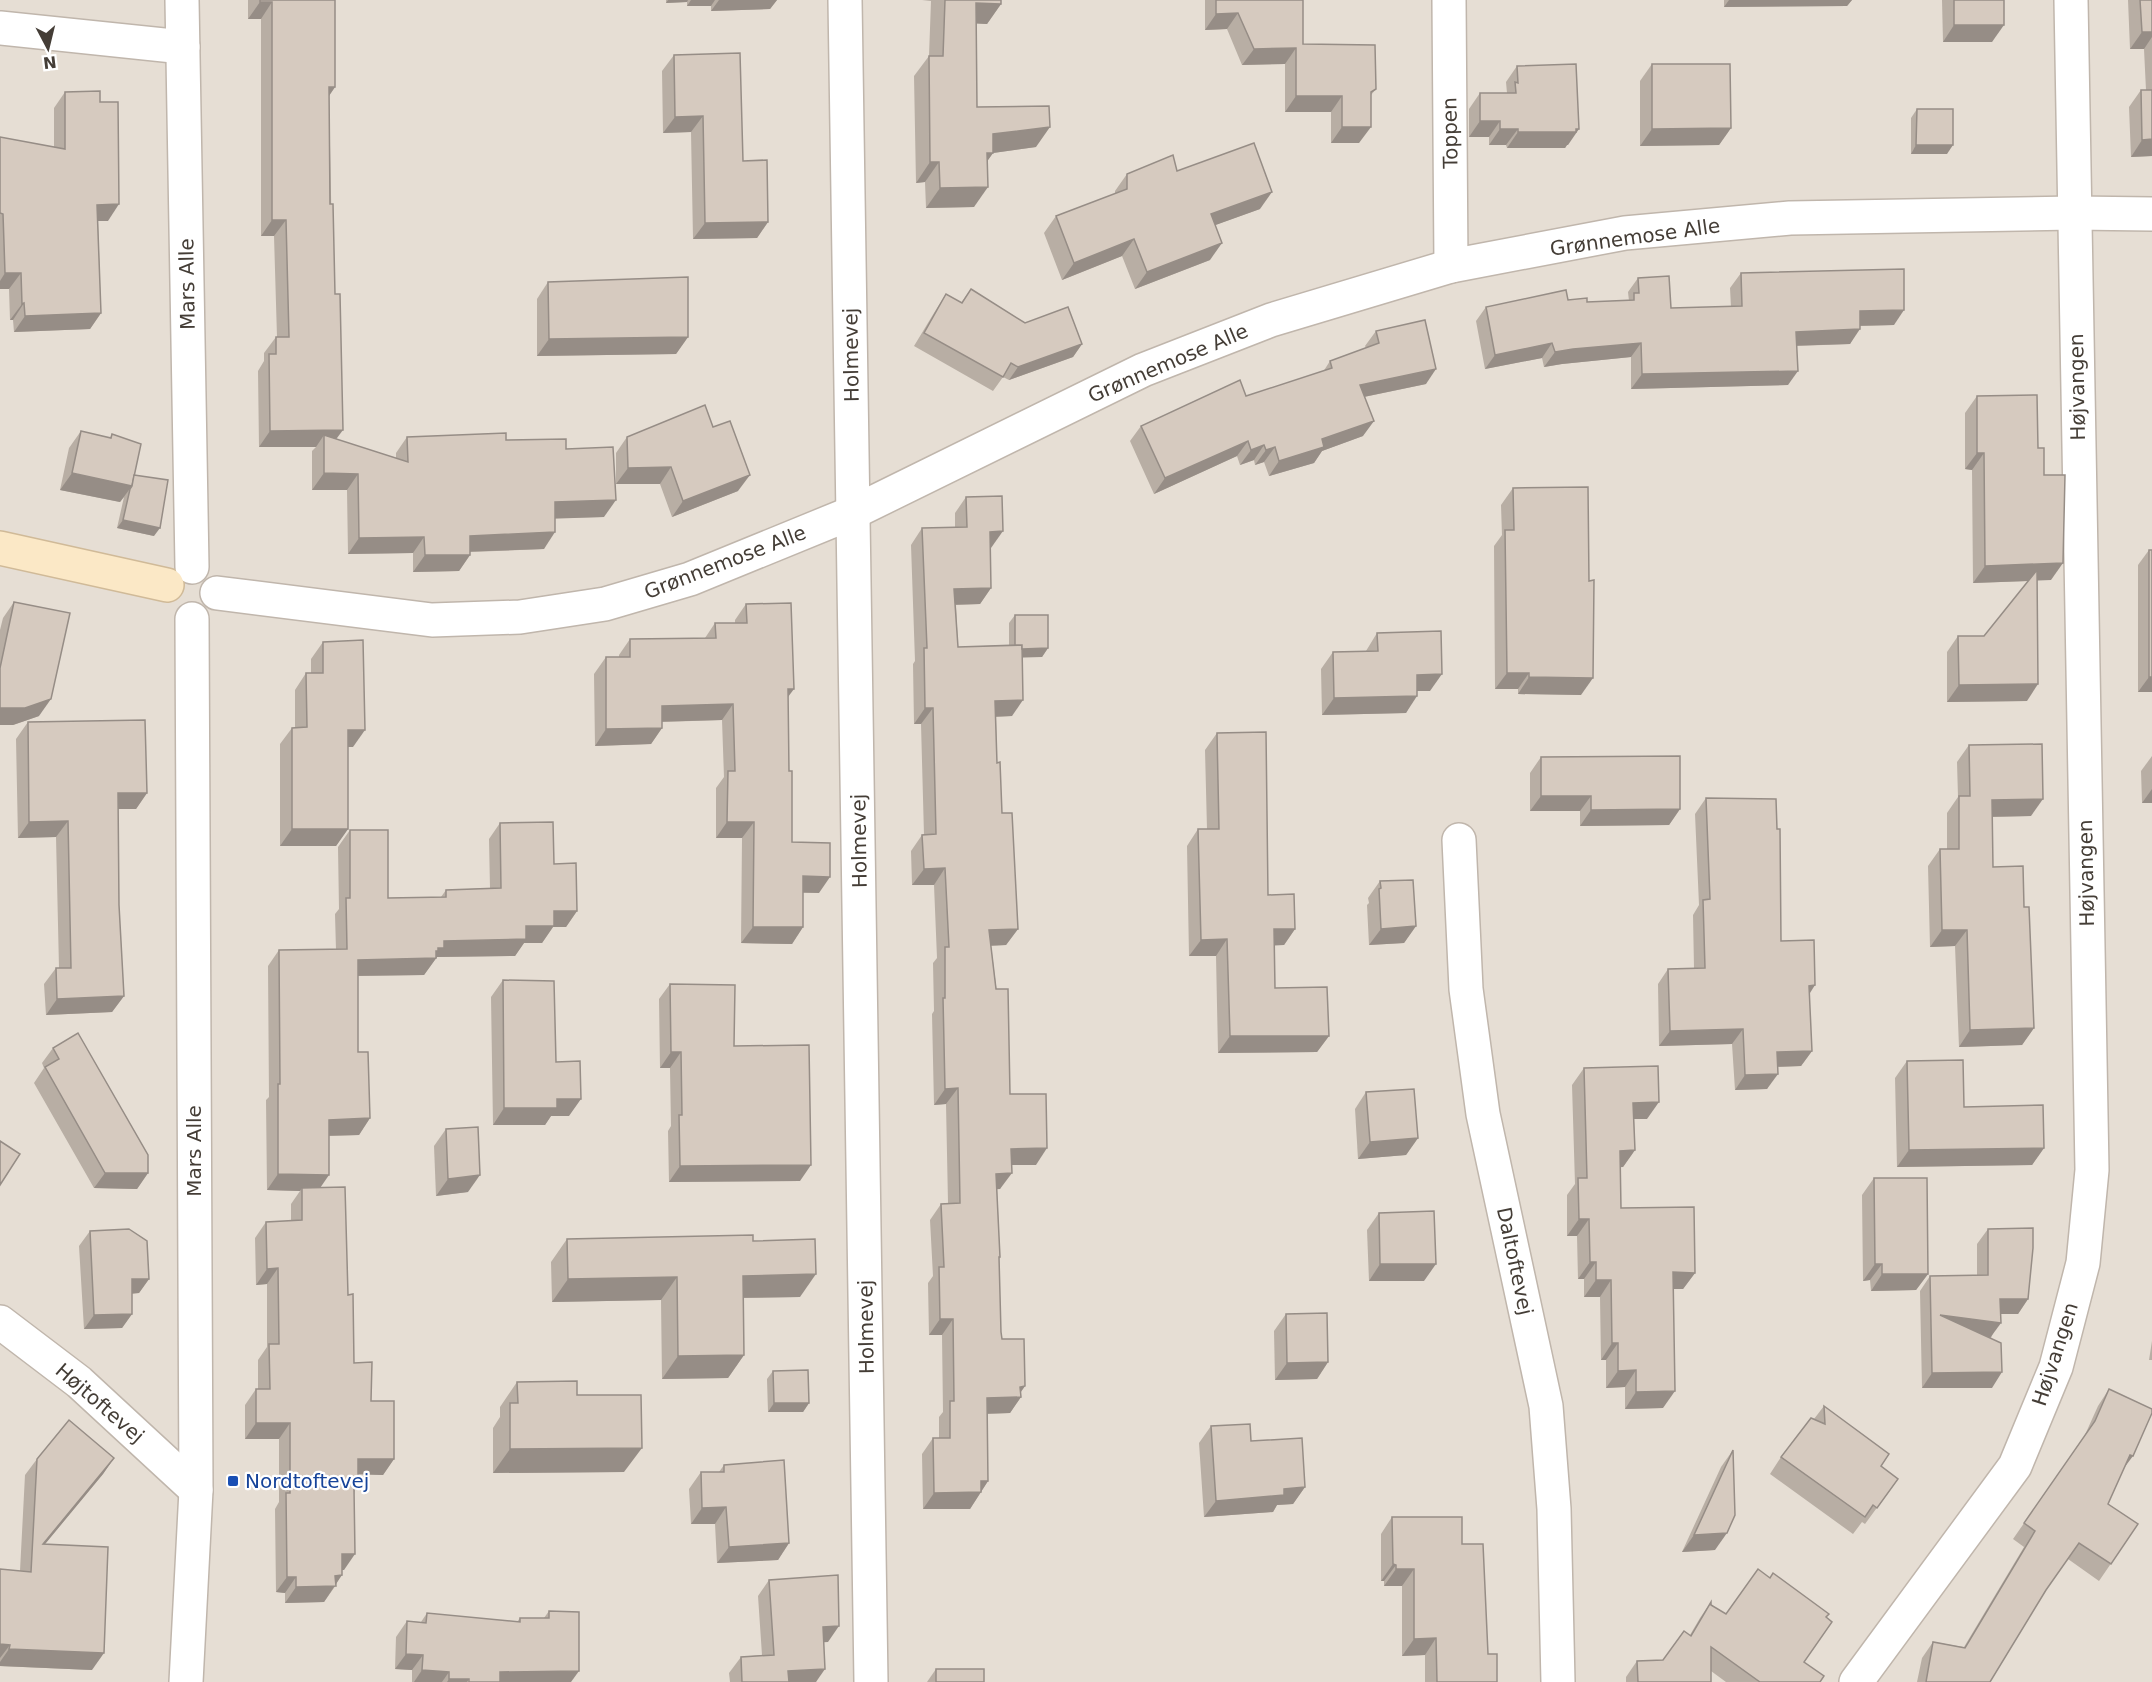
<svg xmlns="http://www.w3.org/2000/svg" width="2152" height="1682" font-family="'DejaVu Sans',sans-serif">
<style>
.residential{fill:#e6ded4}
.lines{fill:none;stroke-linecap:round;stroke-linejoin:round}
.street-casing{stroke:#c0b6ac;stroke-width:36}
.secondary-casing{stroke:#d0ba98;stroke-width:36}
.street{stroke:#fff;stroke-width:33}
.secondary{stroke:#fbe8c6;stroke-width:33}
.wall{fill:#b8aea4}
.shaded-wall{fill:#968d86}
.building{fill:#d6cabf;stroke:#968d86;stroke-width:1.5}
.transit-dot{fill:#1a4fb4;stroke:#fff;stroke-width:2}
.labels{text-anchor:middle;stroke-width:4.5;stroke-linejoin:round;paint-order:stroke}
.street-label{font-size:20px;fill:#443d36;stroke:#fff}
.transit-label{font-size:20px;fill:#164399;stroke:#fff;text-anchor:start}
</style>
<rect width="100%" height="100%" fill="#f2ede6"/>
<rect class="residential" x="0" y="0" width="2152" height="1682"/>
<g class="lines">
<defs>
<g id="street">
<path d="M182,0l10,567"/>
<path d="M845,0l26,1682"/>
<path d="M1449,0l2,266"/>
<path d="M0,28l183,19"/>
<path d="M217,593l215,27 88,-3 85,-13 85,-25 164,-67 289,-142 128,-50 180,-54 174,-33 165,-15 284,-5 78,1"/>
<path d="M1459,840l7,149 17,125 63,292 8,103 4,173"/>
<path d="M0,1322l79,60 117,108"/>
<path d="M186,1682l10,-192 -4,-871"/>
<path d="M1856,1682l159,-216 41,-99 27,-104 9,-93 -21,-1170"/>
</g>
<path id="secondary" d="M0,548l167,37"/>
</defs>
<use href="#street" class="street-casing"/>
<use href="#secondary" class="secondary-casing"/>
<use href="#street" class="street"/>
<use href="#secondary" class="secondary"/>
</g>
<g class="wall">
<path d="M248,0h87v87l-6,9 7,343 60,19v-5l11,-16 99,3 60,9 38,68 -49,1 -11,31 -74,3v3l-11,16 -46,1v-19l-65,1 -1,-64h-35v-39l4,-4h-57l-1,-76 6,-10v-8l12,-16h1l-3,-101h-13v-217h-13z"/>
<path d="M666,0h111l-7,9 -59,2v-5h-24v-4l-21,1z"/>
<path d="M922,0h79v4l-14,20 -11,-1 1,84 59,40 -43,6 -6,8 -13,46 -48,1 -1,-26 -9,1 -2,-107 15,-20 2,-55z"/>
<path d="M1205,0h98v44l73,45 -5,6 -12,48h-28v-31h-46v-48l-43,1 -15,-36 -22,1z"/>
<path d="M1724,0h128l-5,6 -123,1z"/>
<path d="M1942,0h62l-12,42h-49z"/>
<path d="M2128,0h24v156l-21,1 -2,-50 12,-17h5l-2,-41h-14z"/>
<path d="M674,55l69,106 25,61 -11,16 -64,1 -2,-107 -28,1 -1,-62z"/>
<path d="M1652,64l79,64 -12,17 -79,1v-65z"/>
<path d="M1517,66l51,79h-1l-2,3h-58l-1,-3h-17v-8h-20v-28l11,-16h27l-1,-11z"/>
<path d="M65,92l43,129h-10l3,92 -11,16 -76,3 -1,-12h-3l-1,-31h-9v-152l54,10v-39z"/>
<path d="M1917,109l30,45h-36v-36z"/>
<path d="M1177,171l83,38 -45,16 -5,35 -75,29 -13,-33 -60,24 -18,-47 12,-17 59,-22v-3l12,-17z"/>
<path d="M1741,273l153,52 -34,1 -10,18 -54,2 -8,39 -157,4v-32l-69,7 -18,3 -2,-9 -57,11 -9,-48 10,-14 82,-7 19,2 42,-1 -1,-9 10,-14 33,30 60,-1 -1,-19z"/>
<path d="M548,282l140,55 -12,17 -139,2v-57z"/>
<path d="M971,289l54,34 57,21 -9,13 -64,23 -6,-3 -10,14 -79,-45 23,-38 9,-14 15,9z"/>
<path d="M1376,331l50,53 -62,13 -1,39 -41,15 -8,12 -45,13 -5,-14 -9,3 -1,-5 -14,5 -3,-9 -83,38 -24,-53 11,-15 105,-30 77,-24 7,-11 36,-13 -1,-2z"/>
<path d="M1977,396l61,52 6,27 7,105h-14l-10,121 -80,1v-50l11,-16h26l45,-55 -56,2 -1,-113 -7,-1v-56z"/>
<path d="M81,431l29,7 2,-4 22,41 20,61 -37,-8 7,-31 -4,5 -60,-12 9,-42z"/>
<path d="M627,437l111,54 -66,26 -12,-33h-44v-31z"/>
<path d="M1513,488l76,93 -8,114 -63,-1v-5h-23l-1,-143 8,-11 -1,-30z"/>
<path d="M966,497l25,51h-1l1,40 -11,16 -24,1 2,42 51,-2v-22l6,-8 33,33 -6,9h-20l-10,59 -16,1 1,46 5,50 16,116 -12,16 -15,1 19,148 26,71h-25l-11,24h-3l3,68 -1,2 2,73 1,7 23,47 -4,6v5l-11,16 -23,1 1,67 -18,28h-47l-1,-55 11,-16h6v-21l4,-5 -1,-77h-13l-1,-52 5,-7 -3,-56 11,-16 7,-1 -2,-99 -12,1 -2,-91 2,-3 -1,-48 4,-5 -3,-73h-22l-1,-34 11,-16h2l-3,-111h-7l-1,-60 2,-3 -4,-116 11,-17h33v-15z"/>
<path d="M2149,550h3v142h-14v-127z"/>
<path d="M14,602l25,114 -26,9h-13v-95l3,-12z"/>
<path d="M746,604l42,93 1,74 3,71 27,51h-16v34l-11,17 -51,-1 1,-105h-26v-50l8,-11 -2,-57 -60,2v6l-11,16 -56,2 -1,-72 12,-17h13v-2l11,-16 75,-1 10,-15h20v-3z"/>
<path d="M1377,633l53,58h-13l-11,22 -84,2 -1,-46 12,-17 33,-1z"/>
<path d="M323,642l30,105h-5v82l-12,17h-56v-102l12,-16h3v-38l11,-17h5v-14z"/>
<path d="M28,722l119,71 -11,16h-18l1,96 5,91 -12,16 -66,3 -2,-31 12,-16h3l-3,-131 -38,1 -2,-99z"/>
<path d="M1217,733l51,162 27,34 -11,16h-10l1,43 54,48 -12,16 -99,1 -2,-97h-27l-2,-110 11,-17h9l-2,-79z"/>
<path d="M1969,745l62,71 -39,1 1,50 31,40 10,121 -12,17 -63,2 -4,-101 -25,1 -2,-81 12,-17h7v-36l11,-16 -1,-35z"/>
<path d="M2152,756v47h-10l-1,-32z"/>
<path d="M1541,757l139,52 -11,16 -89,1v-15h-50v-38z"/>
<path d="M1706,798l103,196 3,57 -11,15 -23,1 -11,22 -32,1 -3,-46 -73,2 -1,-62 10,-15 26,-1 -1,-53 6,-10 -4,-91z"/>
<path d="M500,823l54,41 23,47 -11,16h-13l-11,16h-18l-9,13 -78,1 -13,18 -66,1v76l12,66 -11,17 -30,1 -9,52 28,107 6,68 17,38 23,58 -11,16 -25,-1 -4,21 -10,75h-2l-6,15 -12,17 -39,1v-10l-9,-1 -1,-83 4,-7v-63h-34v-34l11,-16h2v-29l9,-13v-63l-11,1 -1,-47 11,-16 25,-1v-17l9,-13 -33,-1 -1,-90 3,-3 -1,-131 11,-16h57l-1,-36 4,-5 -1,-62 12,-17 38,68 53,-1 5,-7 44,-2 -1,-49z"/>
<path d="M1380,881l36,45 -12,17 -35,2 -2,-40 2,-2 -1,-5z"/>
<path d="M503,980l53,82 13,54h-18l-6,9h-52l-2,-128z"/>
<path d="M670,984l64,62 66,135 -131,1 -1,-51 3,-5 -1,-58h-10l-1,-69z"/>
<path d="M53,1048l95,125 -11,16 -43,-1 -60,-105 10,-15 -2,-5z"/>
<path d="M1907,1061l57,46 80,41 -12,17 -135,2 -2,-89z"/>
<path d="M1584,1068l63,51h-13l1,31 -12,17h-3l1,41 74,65 -12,16h-9l-11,119 -38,1v-22l-19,1v-28h-5l-1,-63h-16v-18h-6l-1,-43h-10v-41l8,-11 -3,-99z"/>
<path d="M1366,1092l52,46 -12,17 -48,4 -3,-50z"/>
<path d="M446,1129l22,63 -32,4 -2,-50z"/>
<path d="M1874,1178l54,96 -12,16 -45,1 -1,-11 -7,1 -1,-86z"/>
<path d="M1379,1213l45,68h-55l-2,-51z"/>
<path d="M1988,1229l40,70 -10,15h-17l-10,24 1,50h-70l-2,-97 10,-15 47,-1v-31z"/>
<path d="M90,1231l59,48 -10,14 -7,1v20l-10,14 -38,1 -5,-83z"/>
<path d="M567,1239l186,2 47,56 -57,1 1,57 -16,23 -66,1 -1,-79 -109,2 -1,-40z"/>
<path d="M1286,1314l42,48 -11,17 -42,1 -1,-49z"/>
<path d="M2152,1341v19h-3z"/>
<path d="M773,1371l36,32 -6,9h-35l-1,-33z"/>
<path d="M517,1382l107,90 -131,1v-45l7,-11v-10z"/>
<path d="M2109,1389l14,81 -15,34 30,20 -39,57 -31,-22 -22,31 -56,92h-73l5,-24 11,-16 31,5 60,-100 -11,-8 71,-102 14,-31z"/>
<path d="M1824,1406l57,60 17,13 -33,45 -3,-2 -9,12 -83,-60 11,-17 33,-38z"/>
<path d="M1211,1426l40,15 54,46 -12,17 -16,1 -4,7 -69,5 -5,-74z"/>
<path d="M1733,1450l-18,100 -33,2 39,-85z"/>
<path d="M114,1458l-11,16 -58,70 47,126 -92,-4v-97l20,2 5,-96 12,-16z"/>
<path d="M724,1465l65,78 -11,17 -61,3 -2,-39h-24l-2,-35 12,-17h18z"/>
<path d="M1392,1517l70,27 26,110 9,28h-72v-27l-23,1v-70h-18v-5h-3v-47z"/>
<path d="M769,1580l59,62h-4l-8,40h-86l-1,-9 12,-16 21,-2 -4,-59z"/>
<path d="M1711,1602v3l15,9 101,3 -23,45 16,20h-94l-15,-11v11h-85v-5l11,-16 26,-1 27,-25 10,-17z"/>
<path d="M549,1611l22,71h-159v-12l-17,-1 1,-32 11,-16 14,1 6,-9 90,9 3,-4h24z"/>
<path d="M936,1669l48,13h-57z"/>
</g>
<g class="shaded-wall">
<path d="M668,0h20l-1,2 -21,1z"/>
<path d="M691,0h24l-4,6h-24z"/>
<path d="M719,0h58l-7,9 -59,2z"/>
<path d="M1729,0h123l-5,6 -123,1z"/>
<path d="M260,2h12l-11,17h-13z"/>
<path d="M976,3l25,1 -14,20 -25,-1z"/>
<path d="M1238,13l-11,16 -22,1 11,-16z"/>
<path d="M1954,25h50l-12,17h-49z"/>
<path d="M2142,32h10v5l-8,12h-14z"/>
<path d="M1296,48l-11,16 -43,1 12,-16z"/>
<path d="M329,87h6l-11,16z"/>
<path d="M1296,96h46l-11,16h-46z"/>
<path d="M703,116l-12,16 -28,1 12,-16z"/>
<path d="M1480,121h20l-11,16h-20z"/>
<path d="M1050,127l-14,20 -43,6 -14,20 14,-39z"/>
<path d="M1342,127h29l-12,16h-28z"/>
<path d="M1731,128l-12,17 -79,1 12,-17z"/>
<path d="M1500,129h18l-12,16h-17z"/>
<path d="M1576,129h3l-11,16h-1l-2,3h-58l11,-16z"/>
<path d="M2152,139v17l-21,1 11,-17z"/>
<path d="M1916,145h37l-6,9h-36z"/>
<path d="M930,162h9l-14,20 -9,1z"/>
<path d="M988,187l-14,20 -48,1 14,-20z"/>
<path d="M1272,192l-12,17 -61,22 12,-17z"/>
<path d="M119,204l-11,17h-22l11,-16z"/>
<path d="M272,220h14l-12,16h-13z"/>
<path d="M768,222l-11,16 -64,1 12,-16z"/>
<path d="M1134,239l-12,17 -60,24 12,-17z"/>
<path d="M1222,243l-12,17 -75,29 12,-17z"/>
<path d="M5,273h16l-12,16h-9v-8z"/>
<path d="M24,303l-11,17h-3l12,-16z"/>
<path d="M1904,310l-10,15 -44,1 10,-15z"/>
<path d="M101,313l-11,16 -76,3 11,-16z"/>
<path d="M1860,329l-10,15 -65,2 11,-14z"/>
<path d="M688,337l-12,17 -139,2 12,-17z"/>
<path d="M1552,343l-10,15 -57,11 10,-14z"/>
<path d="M1641,343l-10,14 -69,7 -18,3 11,-15 18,-3z"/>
<path d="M1082,344l-9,13 -64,23 9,-13z"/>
<path d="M1436,369l-10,15 -77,16 11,-15z"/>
<path d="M1798,371l-10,14 -157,4 11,-15z"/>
<path d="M1374,421l-11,15 -41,15 -8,12 -45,13 10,-15 43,-22z"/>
<path d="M343,430l-12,16 -7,-11 -8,12h-57l11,-16z"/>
<path d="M1248,441l-11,15 -83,38 11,-16z"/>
<path d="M1264,445l-10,15 -14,5 11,-15z"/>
<path d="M1275,447l-11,15 -9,3 11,-15z"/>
<path d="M1977,453h7l-12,17 -7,-1z"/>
<path d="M671,467l-11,17h-44l12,-16z"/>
<path d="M72,473l60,13 -12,16 -60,-12z"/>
<path d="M324,473l34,1 -11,16h-35z"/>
<path d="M750,475l-12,16 -66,26 11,-16z"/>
<path d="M616,500l-12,17 -60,2 11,-17z"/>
<path d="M123,520l37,8 -6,8 -37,-8z"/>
<path d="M1003,531l-12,17h-13l12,-16z"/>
<path d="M555,532l-11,17 -85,3 11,-16z"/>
<path d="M424,537l-11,16 -65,1 11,-16z"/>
<path d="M425,555h45l-11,16 -46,1z"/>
<path d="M2063,563l-12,17 -78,3 12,-17z"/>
<path d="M991,588l-11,16 -37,1 11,-16z"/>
<path d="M1048,648l-6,9 -33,1 6,-9z"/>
<path d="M1507,673h22l-11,16h-23z"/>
<path d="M1442,674l-12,17h-25l12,-16z"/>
<path d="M1529,677l64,1 -12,17 -63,-1z"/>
<path d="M2149,677h3v15h-14z"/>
<path d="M2038,684l-11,17 -80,1 12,-17z"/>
<path d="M788,689h6l-12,16z"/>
<path d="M1417,696l-11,17 -84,2 12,-17z"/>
<path d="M51,699l-12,17 -26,9h-13v-17z"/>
<path d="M1023,700l-11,16 -28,1 11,-16z"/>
<path d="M733,704l-11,16 -72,2 12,-16z"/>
<path d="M925,708h8l-12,16h-7z"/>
<path d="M662,728l-11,16 -56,2 11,-17z"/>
<path d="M348,730h17l-12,17h-17z"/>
<path d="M2152,789v14h-10z"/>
<path d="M118,793h29l-11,16h-29z"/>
<path d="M1541,796h50l-11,15h-50z"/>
<path d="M2043,799l-12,17 -51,1 12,-17z"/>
<path d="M1680,809l-11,16 -89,1 11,-16z"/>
<path d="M68,821l-12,16 -38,1 11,-16z"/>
<path d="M727,822h27l-12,16h-26z"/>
<path d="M292,829h56l-12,17h-56z"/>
<path d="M945,868l-11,17h-22l12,-16z"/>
<path d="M803,876l27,1 -11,16 -27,-1z"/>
<path d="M554,911h23l-11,16h-13l-11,16h-18l-9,13 -78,1 -13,18 -77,1 11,-16 86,-19 82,-15z"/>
<path d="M1416,926l-12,17 -35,2 12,-16z"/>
<path d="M753,927h50l-11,17 -51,-1z"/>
<path d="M1018,929l-12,16 -28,1 11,-16z"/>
<path d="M1274,929h21l-11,16 -22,1z"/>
<path d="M1942,930h25l-12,16 -25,1z"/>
<path d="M1227,939l-11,17h-27l12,-16z"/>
<path d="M1815,985l-10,16 4,-15z"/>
<path d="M124,996l-12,16 -66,3 11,-16z"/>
<path d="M2034,1028l-12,17 -63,2 11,-17z"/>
<path d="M1743,1029l-11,15 -73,2 11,-15z"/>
<path d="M1230,1036h99l-12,16 -99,1z"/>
<path d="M1812,1051l-11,15 -34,1 10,-15z"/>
<path d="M671,1052h10l-11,16h-10z"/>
<path d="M1778,1074l-11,15 -32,1 10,-15z"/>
<path d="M958,1088l-12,16 -12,1 11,-16z"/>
<path d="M557,1099h24l-12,17h-18l-6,9h-52l11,-17z"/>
<path d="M1659,1102l-12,17h-25l11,-16z"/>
<path d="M370,1118l-11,17 -41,1 11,-16z"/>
<path d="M1418,1138l-12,17 -48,4 12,-17z"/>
<path d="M1047,1148l-11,17h-37l12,-16z"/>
<path d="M2044,1148l-12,17 -135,2 12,-17z"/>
<path d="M1635,1150l-12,17 -15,1 12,-17z"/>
<path d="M811,1165l-11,16 -131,1 11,-16z"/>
<path d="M105,1173h43l-11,16 -43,-1z"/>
<path d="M1012,1173l-12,16 -15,1 11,-16z"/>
<path d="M278,1174l51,1 -11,16 -16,-3 -2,3 -33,-1z"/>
<path d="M480,1175l-12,17 -32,4 12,-17z"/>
<path d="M1579,1219h10l-12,17h-10z"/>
<path d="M1590,1262h6l-12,17h-6z"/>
<path d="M1380,1264h56l-12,17h-55z"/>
<path d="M1875,1264h7l-12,16 -7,1z"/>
<path d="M278,1268l-11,16 -11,1 11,-16z"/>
<path d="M1673,1272l22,1 -12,16h-21z"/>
<path d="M816,1274l-16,23 -73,1 16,-22z"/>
<path d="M1882,1274h46l-12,16 -45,1z"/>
<path d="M677,1277l-16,23 -109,2 16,-23z"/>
<path d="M132,1279h17l-10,14 -18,1z"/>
<path d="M1596,1280h15l-11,17h-16z"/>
<path d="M2000,1299h28l-10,15h-28z"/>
<path d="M132,1314l-10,14 -38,1 10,-14z"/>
<path d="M1940,1315l61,8 -11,15z"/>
<path d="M940,1319h13l-11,16h-13z"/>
<path d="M1612,1343h6l-12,17h-5z"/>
<path d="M744,1355l-16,23 -66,1 16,-23z"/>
<path d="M1328,1362l-11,17 -42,1 12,-17z"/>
<path d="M1636,1370l-11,17 -19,1 12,-17z"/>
<path d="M2002,1372l-10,16h-70l10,-15z"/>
<path d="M1025,1386l-8,11h4l-11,16 -34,1 11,-16 33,-11z"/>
<path d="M1675,1391l-12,17 -38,1 11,-17z"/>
<path d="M774,1403h35l-6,9h-35z"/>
<path d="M256,1423h34l-11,16h-34z"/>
<path d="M642,1448l-18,24 -131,1 17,-24z"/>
<path d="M2130,1455l3,1 -12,16z"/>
<path d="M114,1458l-11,16 -72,87 12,-17z"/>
<path d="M358,1459h36l-11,16 -36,-1z"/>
<path d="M981,1481h7l-18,28h-47l11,-16z"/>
<path d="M1305,1487l-12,17 -16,1 -4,7 -69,5 12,-16 68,-12z"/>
<path d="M726,1507l-11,17h-24l11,-16z"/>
<path d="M1727,1533l-12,17 -33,2 12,-17z"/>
<path d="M789,1543l-11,17 -61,3 12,-16z"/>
<path d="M342,1554h13l-11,16h-13z"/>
<path d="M1393,1564l3,1 -12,16h-3z"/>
<path d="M1396,1569h18l-12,17h-18z"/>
<path d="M342,1575l-18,27 -39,1 11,-16 39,-11z"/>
<path d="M287,1577h9l-11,16 -9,-1z"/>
<path d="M839,1626l-11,16 -17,1 12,-16z"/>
<path d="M1436,1638l-11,17 -23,1 12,-17z"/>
<path d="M0,1644l10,1 -10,13z"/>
<path d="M9,1649l95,4 -12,17 -92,-4v-4z"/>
<path d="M406,1654l17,1 -11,15 -17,-1z"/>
<path d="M825,1669l-9,13h-35l7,-11z"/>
<path d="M422,1670l27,2 -7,10h-28z"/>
<path d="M579,1671l-8,11h-77l6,-10z"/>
<path d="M449,1679h20l-2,3h-20z"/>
</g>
<g class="building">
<path d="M260,0h75v87h-6l1,117h3l2,90h5l3,136 -73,1 -1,-77h7v-17h13l-3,-117h-14v-218h-12z"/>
<path d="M945,0h56v4l-25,-1 1,104 72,-1 1,21 -57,7v19h-6l1,34 -48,1 -1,-26h-9l-1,-106h14z"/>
<path d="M1216,0h87v44l72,1 1,44 -5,3v35h-29v-31h-46v-48l-42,1 -16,-36 -22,1z"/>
<rect x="1954" y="0" width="50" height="25"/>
<path d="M2140,0h12v32h-10z"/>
<path d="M740,53l3,108 24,-1 1,62 -63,1 -2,-107 -28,1 -1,-62z"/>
<path d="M1576,64l3,65h-3v3h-58v-3h-18v-8h-20v-28h36l-1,-11 3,1 -1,-17z"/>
<path d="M1652,64h78l1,64 -79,1z"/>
<path d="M2141,90h11v49l-10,1z"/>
<path d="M100,91v11h18l1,102 -22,1 4,108 -76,3 -1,-13 -2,1 -1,-31h-16l-2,-59 -3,-1v-76l65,12v-57z"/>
<path d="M1917,109h36v36h-37z"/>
<path d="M1254,143l18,49 -61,22 11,29 -75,29 -13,-33 -60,24 -18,-47 71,-27v-15l46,-19 4,16z"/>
<path d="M1904,269v41l-44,1v18l-64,3 2,39 -156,3 -1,-31 -68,6 -18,3 -3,-9 -57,12 -9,-48 80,-17 2,10 19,-2v4l47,-2v-7h5l-1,-15 31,-2 2,32 71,-2 -1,-33z"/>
<path d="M688,277v60l-139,2 -1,-57z"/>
<path d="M971,289l54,34 43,-16 14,37 -64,23 -7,-4 -8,14 -79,-44 22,-39 16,9z"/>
<path d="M1425,320l11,49 -76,16 14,36 -52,18 2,8 -45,14 -4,-14 -9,3 -2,-5 -13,5 -3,-9 -83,37 -24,-52 99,-46 6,16 86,-28 -2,-7 49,-18 -3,-12z"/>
<path d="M2037,395l1,53h6v27h21l-2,88 -78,3 -1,-113h-7v-57z"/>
<path d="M705,405l8,22 17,-6 20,54 -67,26 -12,-34 -43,1 -1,-31z"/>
<path d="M81,431l30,7 1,-4 29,10 -9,42 -60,-13z"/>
<path d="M506,433v7l60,-1v10l47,-2 3,53 -61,2v30l-85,4v19h-45l-1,-18 -65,1 -1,-64 -34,-1v-38l84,27 -1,-25z"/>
<path d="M134,475l34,5 -8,48 -37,-8 7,-31 2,-3z"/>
<path d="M1588,487l1,94 5,-1 -1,98 -64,-1v-4h-22l-2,-143h9l-1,-42z"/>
<path d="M1002,496l1,35 -13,1 1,56 -37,1 4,58 64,-2 1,55 -28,1 2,62 3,-1 2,51h10l6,116 -29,1 7,59h12l2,105h36l1,54 -36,1 1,24 -16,1 4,83h-1l2,75 1,7h22l1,47 -5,1 1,10 -34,1 1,83h-7v11l-47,1 -1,-55h17v-37h4l-1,-82h-13l-1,-52h5l-3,-63 19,-1 -2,-115 -13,1 -2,-91h2v-51h4l-4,-79 -21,1 -2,-34 14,-1 -3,-126h-8l-1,-60h3l-5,-120 45,-1 -1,-30z"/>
<rect x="2149" y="550" width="3" height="127"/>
<path d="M2037,570l1,114 -79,1 -1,-49h26z"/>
<path d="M14,602l56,11 -19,86 -26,9h-25v-40z"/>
<path d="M791,603l3,86h-6l1,82h3v71l38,1v34l-27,-1v51h-50l1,-105h-27l1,-51h7l-2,-67 -71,2v22l-56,1v-72h24v-18l86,-1 -1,-15h32l-1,-19z"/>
<path d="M1015,615h33v33l-26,1v-4h-7z"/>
<path d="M1441,631l1,43 -25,1v21l-83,2 -1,-46 45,-1 -1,-18z"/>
<path d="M363,640l2,90h-17v99h-56v-101l15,-1 -1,-54h17v-31z"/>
<path d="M145,720l2,73h-29l1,112 5,91 -67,3 -1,-31h15l-3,-147 -39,1 -1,-100z"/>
<path d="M1266,732l2,163 26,-1 1,35h-21l1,59 52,-1 2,49h-99l-3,-97 -26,1 -3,-111h21l-2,-96z"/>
<path d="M2042,744l1,55 -51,1 1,67 30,-1 1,41h5l5,121 -64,2 -3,-100h-25l-2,-81h19v-53h11l-1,-51z"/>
<path d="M1680,756v53l-89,1v-14h-50v-39z"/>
<path d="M1706,798l70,1 1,30h3l1,112 33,-1 1,45 -6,1 3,65 -35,1 1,22 -33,1 -2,-46 -73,2 -2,-62 37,-1 -2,-68 7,-1z"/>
<path d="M553,822l1,42 22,-1 1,48h-23v15h-28v13l-82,2v7h-6v3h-2v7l-78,2v92h10l2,66 -41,2v55l-51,-1v-90h2l-1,-134 68,-1 -1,-51h4v-68h38v68l58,-1v-7l55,-2 -1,-65z"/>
<path d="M1413,880l3,46 -35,3 -2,-40 2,-1 -1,-7z"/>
<path d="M503,980l51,1 2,81 24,-1 1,38h-24v9h-53z"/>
<path d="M670,984l65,1 -1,61 75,-1 2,120 -131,1 -1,-51h3l-1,-63h-10z"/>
<path d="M78,1033l70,122v18h-43l-60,-106 14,-8 -6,-11z"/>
<path d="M1963,1060l1,47 79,-2 1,43 -135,2 -2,-89z"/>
<path d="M1658,1066l1,36 -26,1 2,47 -15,1 1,57 73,-1 1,66 -22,-1 2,119 -39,1v-22l-18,1v-28h-6l-1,-63h-15v-18h-6l-1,-43h-10l-1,-41h9l-3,-110z"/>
<path d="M1414,1089l4,49 -48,4 -4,-50z"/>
<path d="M478,1127l2,48 -32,4 -2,-50z"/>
<path d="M0,1141l20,13 -20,31z"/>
<path d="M1874,1178h53l1,96h-46v-10h-7z"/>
<path d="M345,1187l3,108 5,-1 1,69 18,-1 -1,39h23v58h-36v30h-4l1,65h-13v21l-7,1 1,10 -40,1v-10h-9l-1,-84h4v-70h-34v-34h14l-1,-45h10l-1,-76 -11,1 -1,-47 36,-2v-32z"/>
<path d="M1434,1211l2,53h-56l-1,-51z"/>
<path d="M2033,1228v20l-5,51h-28l1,24 -61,-8 61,28 1,29 -70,1 -2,-97 58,-1v-46z"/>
<path d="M129,1229l18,12 2,38h-17v35l-38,1 -4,-84z"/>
<path d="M753,1235v6l62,-2 1,35 -73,2 1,79 -66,1 -1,-79 -109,2 -1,-40z"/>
<path d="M1327,1313l1,49 -41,1 -1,-49z"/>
<path d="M808,1370l1,33h-35l-1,-32z"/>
<path d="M577,1381v14h64l1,53 -132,1v-46h8l-1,-21z"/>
<path d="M2109,1389l43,20v4l-19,43 -3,-1 -22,49 30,20 -27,40 -32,-21 -33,47 -56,92h-64l7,-40 32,6 70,-117 -11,-8 71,-102z"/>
<path d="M1824,1406l65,48 -8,12 17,13 -21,29 -4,-3 -8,12 -84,-60 30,-39 14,6z"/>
<path d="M69,1420l45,38 -71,86 65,3 -4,106 -95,-4 1,-4 -10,-1v-75l31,3 6,-113z"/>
<path d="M1250,1424l1,17 51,-3 3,49 -21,2v6l-68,6 -5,-75z"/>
<path d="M1733,1450l2,65 -8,18 -33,2z"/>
<path d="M784,1460l5,83 -60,4 -3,-40 -24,1 -1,-36h23v-7z"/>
<path d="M1392,1517h70v27h21l5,110h9v28h-60l-1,-44 -22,1v-70h-18v-4l-3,-1z"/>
<path d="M1758,1569l12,9 3,-5 56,41 -3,3 6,5 -28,40 20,14 -4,6h-60l-49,-35v35h-73l-1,-21 26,-1 21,-29 7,5 20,-34v3l15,9z"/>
<path d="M838,1575l1,51 -16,1 2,42 -37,2 1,11h-47l-1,-25 33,-2 -5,-75z"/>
<path d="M549,1611l30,1v59l-79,1v10h-31v-3h-20v-7l-27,-2 1,-15 -17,-1 1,-33 19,2 1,-10 93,9v-4h29z"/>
<rect x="936" y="1669" width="48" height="13"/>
</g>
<rect class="transit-dot" x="227" y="1475" width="12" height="12" rx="3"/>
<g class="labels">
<g class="street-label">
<text transform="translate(1450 133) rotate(-91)" y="7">Toppen</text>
<text transform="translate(1635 237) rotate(-8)" y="7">Grønnemose Alle</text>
<text transform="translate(187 284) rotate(-91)" y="7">Mars Alle</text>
<text transform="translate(851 355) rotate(-91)" y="7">Holmevej</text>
<text transform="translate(1168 363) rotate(-23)" y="7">Grønnemose Alle</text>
<text transform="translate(2077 387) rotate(-91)" y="7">Højvangen</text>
<text transform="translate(725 562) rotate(-21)" y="7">Grønnemose Alle</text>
<text transform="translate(859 841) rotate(-91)" y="7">Holmevej</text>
<text transform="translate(2086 873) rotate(-91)" y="7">Højvangen</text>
<text transform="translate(194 1151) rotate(-90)" y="7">Mars Alle</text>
<text transform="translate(1515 1261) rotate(78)" y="7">Daltoftevej</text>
<text transform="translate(866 1327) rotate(-91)" y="7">Holmevej</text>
<text transform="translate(2055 1354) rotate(-72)" y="7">Højvangen</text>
<text transform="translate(100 1403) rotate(41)" y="7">Højtoftevej</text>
</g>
<g class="transit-label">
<text x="245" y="1488">Nordtoftevej</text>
</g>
</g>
<g transform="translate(48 48) rotate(173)" stroke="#ffffff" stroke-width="4.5" paint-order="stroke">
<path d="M0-4.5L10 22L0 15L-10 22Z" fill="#443d36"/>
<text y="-9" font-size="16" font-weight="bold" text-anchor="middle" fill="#443d36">N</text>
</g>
</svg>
